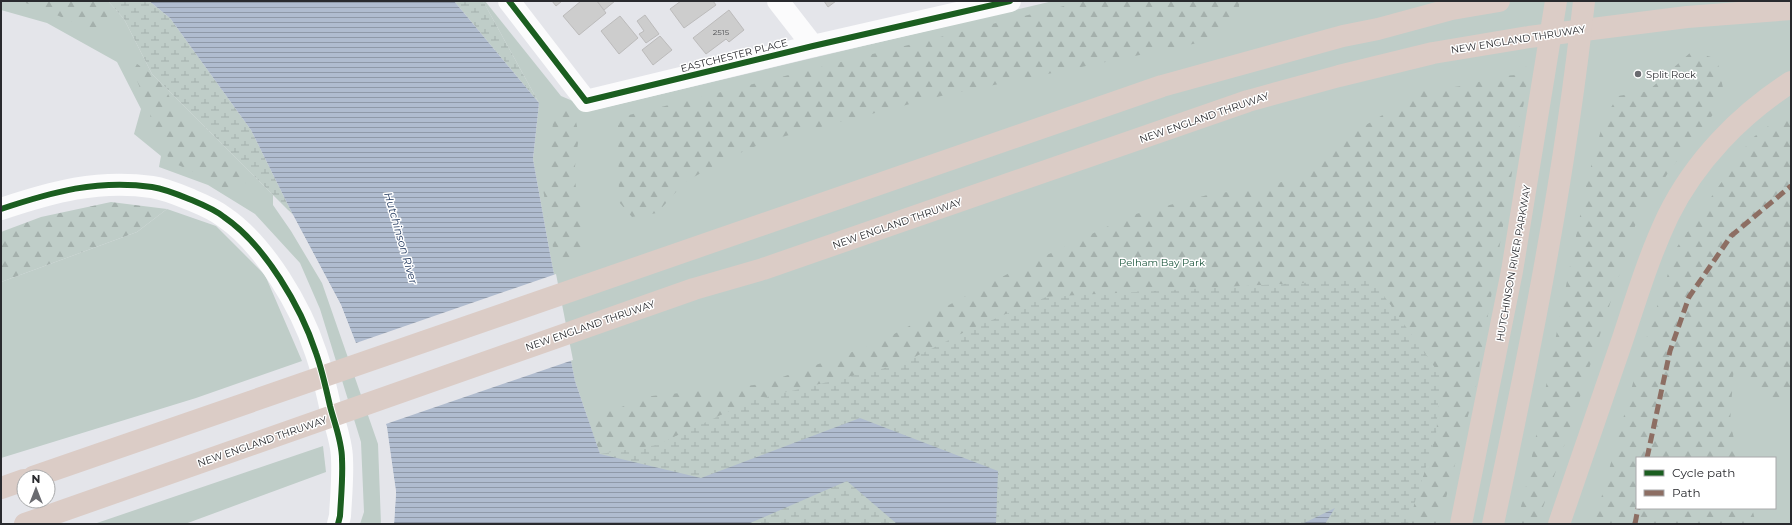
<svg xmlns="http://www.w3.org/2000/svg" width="1792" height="525" font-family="Montserrat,sans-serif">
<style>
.green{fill:#bfcdc8;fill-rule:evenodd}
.forest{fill:url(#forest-firs)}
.wetland{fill:url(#wetland-marsh)}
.water{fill:url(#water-rules)}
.pier{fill:#e4e5ea}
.building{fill:#cdcdcd;stroke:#bcbbbb}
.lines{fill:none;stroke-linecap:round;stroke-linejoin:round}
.minor{stroke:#fbfbfc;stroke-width:22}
.highway{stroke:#dbccc6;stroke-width:22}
.quiet{stroke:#8d6e63;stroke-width:5;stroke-dasharray:10 5;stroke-linecap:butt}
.cycleway-casing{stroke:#fff;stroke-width:8}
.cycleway{stroke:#1b5e20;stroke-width:6}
.poi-dot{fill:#6a6b70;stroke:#fff;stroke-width:1.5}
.labels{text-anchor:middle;stroke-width:3;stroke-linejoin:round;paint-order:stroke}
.number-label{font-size:8px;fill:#525356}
.street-label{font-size:10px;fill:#292a2e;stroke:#fff}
.poi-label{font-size:10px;fill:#292a2e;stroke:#fff;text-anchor:start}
.park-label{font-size:10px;fill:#1a543b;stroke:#fff}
.water-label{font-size:11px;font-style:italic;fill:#21385e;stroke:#fff}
</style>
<defs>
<pattern id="forest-firs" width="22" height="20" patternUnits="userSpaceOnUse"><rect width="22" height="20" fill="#bfcdc8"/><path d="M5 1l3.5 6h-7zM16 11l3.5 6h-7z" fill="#a4b0ac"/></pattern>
<pattern id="wetland-marsh" width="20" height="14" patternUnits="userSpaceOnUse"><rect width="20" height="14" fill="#bfcdc8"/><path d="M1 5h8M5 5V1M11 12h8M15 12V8" fill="none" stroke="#a4b0ac"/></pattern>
<pattern id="water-rules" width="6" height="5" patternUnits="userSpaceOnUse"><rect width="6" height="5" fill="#b0bccf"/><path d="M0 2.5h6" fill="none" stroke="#8f99a8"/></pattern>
</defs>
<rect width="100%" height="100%" fill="#e4e5ea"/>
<g class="green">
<path d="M1,1h107l16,18 28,55 121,121v10l18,26 31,52 56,161 3,80h-21l4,-12 -3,-70 -41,-133 -20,-46 -45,-49 -47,-29 -49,-18 2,-11 -27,-22 7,-25 -24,-47 -70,-39 -46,-13z"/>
<path d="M483,1h2l76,95 33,14 459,-109h738v523h-466l-725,-70 -25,-73 -25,-127 -17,-95 6,-56zM1637,458h138v50h-138z"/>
<path d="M167,209l49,17 49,49 37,86 -106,37 -195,60v-176l136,-50z"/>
<path d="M323,446l3,26 -141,52h-91z"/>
</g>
<g class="forest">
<path d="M20,1h79l8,9 1,12 -15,7c-25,-8 -48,-20 -73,-28z"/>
<path d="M1084,1h155v6l-22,32 -276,57 -171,44 -46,20 -39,22 -28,31 -25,4 -13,-15 -1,-77 3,-8z"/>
<path d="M1692,51l25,8 6,29 -8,24 -45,58 -33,50 -80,248 -20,56h-21l8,-28 63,-315 17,-62 14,-23 30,-5z"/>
<path d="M137,64l7,4 20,18 12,24 20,19 18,22 31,21 1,10 -6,8 -16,-2 -21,-12 -34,-15 -4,-14 -13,-16 -2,-19 -17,-41z"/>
<path d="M1530,66l-54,320 -37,138h-31l28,-89 4,-60 -68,-96 -326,18 -73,31 -72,36 -150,37 -94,44 -57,9 -12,-35 64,-23 111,-12 114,-41 140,-74 115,-54 83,-22 44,-3 56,-20 29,-32 79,-47 39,-5 39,-10 15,-1 5,-7z"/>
<path d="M559,109l15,4 5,22 -5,39 3,20 9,30 -6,29 -10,8 -16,-7 -11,-65 6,-13 4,-56z"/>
<path d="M1791,109v292h-16l-41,-37 -4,59 9,35h-102v50h115l4,16h-162l47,-170 36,-107 74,-108z"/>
<path d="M111,202l56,7 -30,23 -136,50v-50l40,-15z"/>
</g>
<g class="wetland">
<path d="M108,1h41l21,17 81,112 42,85 -141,-141 -28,-55z"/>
<path d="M454,1h29l56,102z"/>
<path d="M1372,279l68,96 -4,60 -28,89h-824l16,-70 57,-9 94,-44 150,-37 72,-36 73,-31z"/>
</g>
<g class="water">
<path d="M149,1h305l85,102 -6,56 17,95 25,127 25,73 101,24 159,-60 138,53 -2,53h-99l-50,-43 -99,43h-354l2,-32 -9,-65 -46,-122 -48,-90 -42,-85 -81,-112z"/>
<path d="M1335,508l-10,16h-23z"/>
</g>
<path class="pier" d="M288,210l5,5 48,90 15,38 200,-69 17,86 -187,64 10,68 -2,32h-2l2,-32 -8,-64 -47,-122z"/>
<g class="building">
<path d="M552,1h10l-6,5z"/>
<path d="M581,1h16l9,12 -27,22 -16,-19z"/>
<path d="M597,1h18l-11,9z"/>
<path d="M681,1h32l3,4 -32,23 -14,-19z"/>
<path d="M824,1h12l-8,6z"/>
<path d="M729,10l15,20 -15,12 -3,-3 -20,15 -13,-16z"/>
<path d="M645,15l14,19 -13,9 -7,-9 5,-3 -7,-10z"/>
<path d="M620,16l18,22 -19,16 -18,-23z"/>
<path d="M660,36l12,14 -19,15 -11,-15z"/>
</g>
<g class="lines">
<g class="minor">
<path d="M509,1l77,100 227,-55 197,-45"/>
<path d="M778,1l35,45"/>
<path d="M1,209c51,-17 97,-30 151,-22 13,2 25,7 37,12 12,5 25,10 35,18 41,28 77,90 92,136 6,17 10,35 14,53 4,16 12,35 12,53 1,19 -1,38 -2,57l-2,8"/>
</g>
<g class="highway">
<path d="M33,477l1129,-391 181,-50 35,-7 74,-20 47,-8"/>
<path d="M1,488l23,-8"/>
<path d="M25,524l669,-235 69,-20 485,-168 91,-25 94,-23 96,-16 158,-20 104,-8"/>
<path d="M1461,524l51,-253 44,-270"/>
<path d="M1493,524c37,-173 72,-347 91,-523"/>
<path d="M1559,524c21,-61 42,-122 63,-183 14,-42 27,-85 46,-125 27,-55 72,-101 123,-134"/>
</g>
<g class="quiet">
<path d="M1647,458l23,-107 19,-54 42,-61 60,-50"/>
<path d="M1635,524l3,-16"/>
</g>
<defs>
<g id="cycleway">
<path d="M509,1l77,100 227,-55 197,-45"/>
<path d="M1,209c51,-17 97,-30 151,-22 13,2 25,7 37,12 12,5 25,10 35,18 41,28 77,90 92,136 6,17 10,35 14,53 4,16 12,35 12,53 1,19 -1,38 -2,57l-2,8"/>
</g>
</defs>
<use href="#cycleway" class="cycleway-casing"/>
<use href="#cycleway" class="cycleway"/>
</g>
<circle class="poi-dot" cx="1638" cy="74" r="4"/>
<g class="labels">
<g class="number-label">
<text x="721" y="35">2515</text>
</g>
<g class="street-label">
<text transform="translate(1518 39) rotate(-9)" y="4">NEW ENGLAND THRUWAY</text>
<text transform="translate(734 55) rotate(-14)" y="4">EASTCHESTER PLACE</text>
<text transform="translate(1204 117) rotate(-19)" y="4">NEW ENGLAND THRUWAY</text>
<text transform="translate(897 223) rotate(-19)" y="4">NEW ENGLAND THRUWAY</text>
<text transform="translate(1513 263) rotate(-80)" y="4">HUTCHINSON RIVER PARKWAY</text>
<text transform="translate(590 325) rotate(-19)" y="4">NEW ENGLAND THRUWAY</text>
<text transform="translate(262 441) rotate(-19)" y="4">NEW ENGLAND THRUWAY</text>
</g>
<g class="poi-label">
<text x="1646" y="78">Split Rock</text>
</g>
<g class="park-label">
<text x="1162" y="266">Pelham Bay Park</text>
</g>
<g class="water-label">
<text transform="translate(401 238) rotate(74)" y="4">Hutchinson River</text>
</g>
</g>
<rect width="1792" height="525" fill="none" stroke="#292a2e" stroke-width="4"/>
<rect x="1636" y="457" width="140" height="52" fill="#ffffff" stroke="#a9aaab"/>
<rect x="1644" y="470" width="20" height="6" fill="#1b5e20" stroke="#a9aaab"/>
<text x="1672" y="477" font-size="12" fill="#292a2e">Cycle path</text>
<rect x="1644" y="490" width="20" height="6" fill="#8d6e63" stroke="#a9aaab"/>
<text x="1672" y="497" font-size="12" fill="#292a2e">Path</text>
<g transform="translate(36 489)"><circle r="19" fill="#ffffff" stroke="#a9aaab"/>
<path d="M0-3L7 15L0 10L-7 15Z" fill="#6a6b70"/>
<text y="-6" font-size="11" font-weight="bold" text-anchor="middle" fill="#292a2e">N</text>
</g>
</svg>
